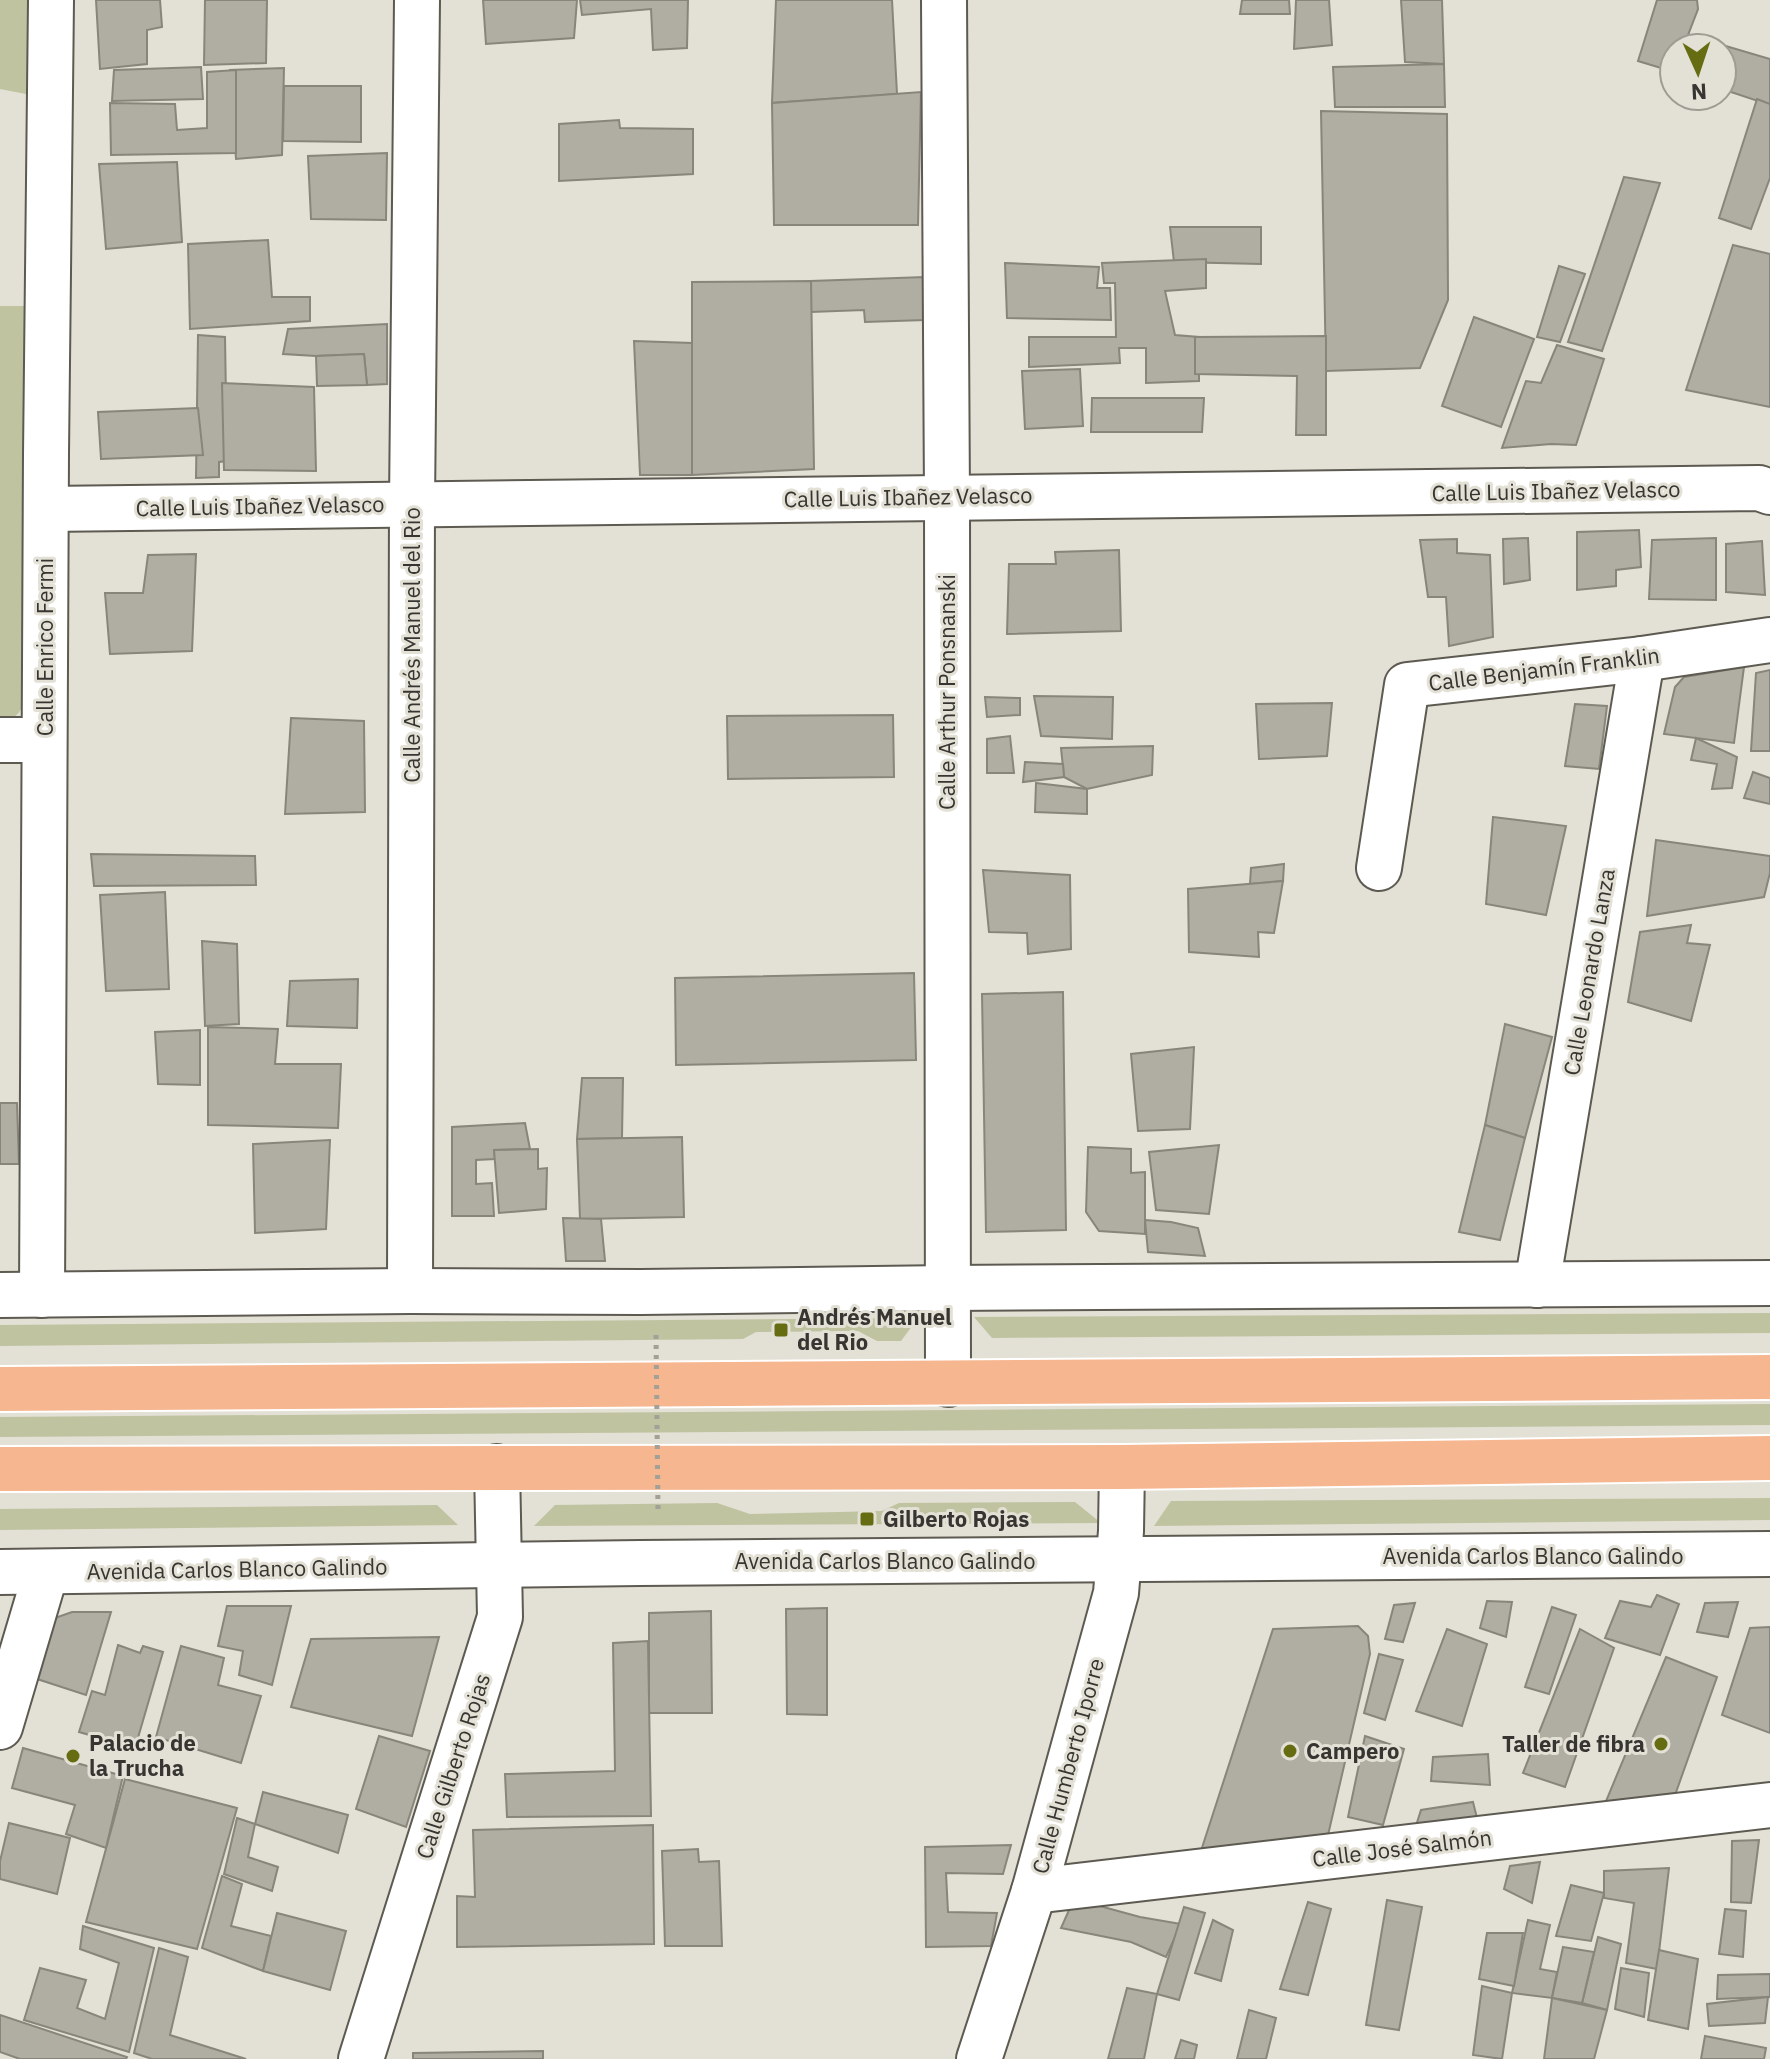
<svg xmlns="http://www.w3.org/2000/svg" width="1770" height="2059" font-family="'IBM Plex Sans',sans-serif">
<style>
.green{fill:#bfc3a0}
.building{fill:#b0ada3;stroke:#88857b;stroke-width:2}
.lines{fill:none;stroke-linecap:round;stroke-linejoin:round}
.street-casing{stroke:#5d5a51;stroke-width:48}
.secondary-casing{stroke:#5d5a51;stroke-width:48}
.highway-casing{stroke:#fff;stroke-width:48}
.street{stroke:#fff;stroke-width:44}
.secondary{stroke:#fff;stroke-width:44}
.highway{stroke:#f6b68f;stroke-width:44}
.path-bridge{stroke:#a2a097;stroke-width:5;stroke-dasharray:4 6;stroke-linecap:butt}
.poi-dot{fill:#656c11;stroke:#e3e0d5;stroke-width:3}
.labels{text-anchor:middle;stroke-width:6;stroke-linejoin:round;paint-order:stroke}
.street-label{font-size:22px;fill:#363531;stroke:#e3e0d5}
.poi-label{font-size:22px;font-weight:bold;fill:#363531;stroke:#e3e0d5;text-anchor:start}
</style>
<rect width="100%" height="100%" fill="#e3e0d5"/>
<g class="green">
<path d="M0,0h33l-2,95 -31,-6z"/>
<path d="M0,306h29l-4,395c-6,14 -10,18 -25,20z"/>
<path d="M1770,1313v20l-778,5 -18,-21z"/>
<path d="M918,1318l-17,23h-24l-19,-10 -102,1 -13,7 -743,7v-21z"/>
<path d="M1770,1404v21l-1770,12v-20z"/>
<path d="M1770,1498v22l-616,6 17,-25z"/>
<path d="M1075,1502l26,21 -567,3 21,-21 162,-2 33,11 132,-3 17,-8z"/>
<path d="M437,1505l21,20 -458,5v-21z"/>
</g>
<g class="building">
<path d="M96,0h64l2,27 -15,3v34l-47,5z"/>
<path d="M205,0h62l-1,63 -62,2z"/>
<path d="M483,0h94l-3,38 -88,6z"/>
<path d="M580,0h108l-1,48 -34,2 -2,-41 -69,6z"/>
<path d="M776,0h116l5,94 -125,9z"/>
<path d="M1242,0h47l1,14h-50z"/>
<path d="M1296,0h33l3,45 -38,4z"/>
<path d="M1401,0h41l2,64 -39,-2z"/>
<path d="M1657,0h40l1,9 -15,39h-9v24l-36,-11z"/>
<path d="M1702,39l68,20v46l-48,-16v-41h-24z"/>
<path d="M1444,64l1,43h-110l-2,-40z"/>
<path d="M201,67l2,32 -91,2 2,-31z"/>
<path d="M284,68l-2,87 -46,4 -6,-89z"/>
<path d="M236,70v83l-125,2 -1,-52 65,1 2,26 30,-2v-56z"/>
<path d="M284,86h77v56l-78,-1z"/>
<path d="M921,92l-3,133h-144l-2,-122z"/>
<path d="M1757,99l13,5v74l-19,51 -32,-11z"/>
<path d="M1321,111l126,3 1,186 -28,68 -94,3z"/>
<path d="M619,120l1,8 73,1v45l-134,7v-57z"/>
<path d="M387,153l-1,67 -75,-1 -3,-63z"/>
<path d="M177,162l5,80 -76,7 -7,-85z"/>
<path d="M1624,177l36,6 -58,168 -34,-9z"/>
<path d="M1170,227h91v37l-87,-2z"/>
<path d="M268,240l4,57h38v24l-120,8 -2,-85z"/>
<path d="M1733,245l37,9v153l-84,-17z"/>
<path d="M1206,259v29l-41,3 10,44 24,2v44l-53,2v-35h-27l1,15 -91,4v-30h87l-1,-54h-11l-2,-20z"/>
<path d="M1005,263l94,4 -2,21h13l1,32 -104,-2z"/>
<path d="M1559,266l26,8 -25,68 -23,-5z"/>
<path d="M925,277v43l-60,2 -1,-12 -53,2v-31z"/>
<path d="M811,281l3,188 -122,6v-193z"/>
<path d="M1474,317l60,22 -33,88 -59,-21z"/>
<path d="M387,324v60l-20,1 -3,-31 -48,2 -33,-2 5,-25z"/>
<path d="M198,335l27,2 2,124 -8,1v15l-23,1z"/>
<path d="M1326,336v99h-30l1,-59 -102,-2v-37z"/>
<path d="M634,341l58,2v132h-52z"/>
<path d="M1557,345l47,14 -28,86 -25,-1 -49,4 24,-67 15,2z"/>
<path d="M364,354l3,31 -50,1 -1,-30z"/>
<path d="M1080,369l3,57 -58,3 -3,-58z"/>
<path d="M222,383l92,4 2,84 -92,-1z"/>
<path d="M1092,398h112l-2,34h-111z"/>
<path d="M198,408l5,47 -102,4 -3,-47z"/>
<path d="M1639,530l2,37 -25,3v16l-39,4v-58z"/>
<path d="M1528,538l2,42 -26,4 -1,-45z"/>
<path d="M1716,538v62l-67,-1 3,-59z"/>
<path d="M1457,539v14l33,2 3,82 -44,9 -3,-49h-18l-8,-57z"/>
<path d="M1762,541l3,54 -39,-3v-48z"/>
<path d="M1119,550l2,81 -114,3 2,-70h47l-1,-12z"/>
<path d="M196,554l-4,97 -82,3 -5,-61h38l5,-38z"/>
<path d="M1744,667l-10,76 -70,-9 11,-47 9,-10z"/>
<path d="M1770,670v81h-19l5,-78z"/>
<path d="M1034,696l79,1 -1,42 -71,-3z"/>
<path d="M985,697l35,1v17l-33,2z"/>
<path d="M1332,703l-5,53 -68,3 -3,-55z"/>
<path d="M1575,704l32,2 -8,63 -34,-3z"/>
<path d="M893,715l1,62 -166,2 -1,-63z"/>
<path d="M291,718l73,3 1,91 -80,2z"/>
<path d="M1010,736l4,37h-27v-34z"/>
<path d="M1696,738l41,19 -5,31 -20,1 5,-25 -26,-4z"/>
<path d="M1153,746l-1,29 -65,14 -23,-12 -3,-29z"/>
<path d="M1025,762l38,2 1,13 -41,5z"/>
<path d="M1753,772l17,6v26l-26,-6z"/>
<path d="M1036,783l51,6v25l-52,-2z"/>
<path d="M1493,817l73,9 -20,89 -60,-11z"/>
<path d="M1656,840l114,16v17l-6,24 -117,19z"/>
<path d="M91,854l164,2 1,29 -162,1z"/>
<path d="M1284,864l-1,17 -33,3 1,-16z"/>
<path d="M983,870l87,5 1,74 -43,5 -1,-21 -38,-1z"/>
<path d="M1283,881l-9,52 -16,-1 1,25 -70,-5 -1,-63z"/>
<path d="M165,892l4,97 -63,2 -6,-96z"/>
<path d="M1691,925l-4,18 23,2 -19,76 -63,-19 12,-70z"/>
<path d="M202,941l35,3 2,80 -34,2z"/>
<path d="M914,973l2,87 -240,5 -1,-87z"/>
<path d="M358,979l-1,49 -70,-2 3,-45z"/>
<path d="M1063,992l3,238 -80,2 -4,-238z"/>
<path d="M1505,1024l47,13 -27,101 -40,-13z"/>
<path d="M208,1027l70,2 -3,35h66l-3,64 -130,-3z"/>
<path d="M200,1030v55l-42,-1 -3,-52z"/>
<path d="M1194,1047l-4,82 -52,2 -7,-77z"/>
<path d="M582,1078h41l-1,60 -45,1z"/>
<path d="M0,1103h17l2,61h-19z"/>
<path d="M525,1123l5,26 -36,1 1,9 -19,1v24l16,-1 2,33h-42v-89z"/>
<path d="M1485,1125l40,13 -25,102 -41,-8z"/>
<path d="M682,1137l2,80 -104,2 -3,-80z"/>
<path d="M330,1140l-4,89 -71,4 -2,-89z"/>
<path d="M1219,1145l-10,69 -53,-4 -7,-58z"/>
<path d="M1088,1147l43,2v24l14,-1v62l-46,-3 -13,-19z"/>
<path d="M538,1149v20l9,-1 -1,41 -47,4 -5,-63z"/>
<path d="M563,1218l38,1 4,42h-39z"/>
<path d="M1145,1220l26,2 27,6 7,28 -57,-4z"/>
<path d="M1657,1595l22,9 -19,51 -55,-17 15,-37 31,6z"/>
<path d="M1487,1601l25,1 -6,35 -26,-9z"/>
<path d="M1738,1602l-10,35 -31,-5 8,-29z"/>
<path d="M1415,1603l-12,39 -18,-3 9,-34z"/>
<path d="M227,1606h64l-19,79 -33,-10 4,-24 -25,-5z"/>
<path d="M1552,1607l24,8 -27,79 -24,-7z"/>
<path d="M827,1608v107l-40,-1 -1,-105z"/>
<path d="M711,1611l1,102h-63v-100z"/>
<path d="M72,1612h39l-25,83 -55,-18 21,-58z"/>
<path d="M1358,1626l10,10 2,18 -45,194 -127,12 75,-231z"/>
<path d="M1770,1627v106l-48,-18 28,-87z"/>
<path d="M1447,1629l40,15 -25,82 -46,-15z"/>
<path d="M1580,1629l34,19 -49,139 -42,-14z"/>
<path d="M439,1637l-27,99 -121,-29 20,-68z"/>
<path d="M648,1641l3,175 -144,1 -2,-43 110,-3 -2,-128z"/>
<path d="M118,1645l22,8 3,-7 20,6 -28,96 -56,-16 13,-41 13,4z"/>
<path d="M181,1646l43,12 -6,27 43,11 -20,67 -85,-26z"/>
<path d="M1379,1654l24,6 -18,60 -21,-7z"/>
<path d="M1666,1657l51,20 -48,135 -70,6z"/>
<path d="M379,1736l51,15 -24,76 -50,-18z"/>
<path d="M1365,1736l39,13 -21,76 -35,-8z"/>
<path d="M23,1748l100,28 -17,72 -40,-14 9,-29 -63,-17z"/>
<path d="M1488,1754l2,31 -59,-4 2,-24z"/>
<path d="M125,1779l112,29 -40,141 -111,-27z"/>
<path d="M263,1792l85,23 -10,38 -83,-29z"/>
<path d="M1473,1802l7,28 -66,2 7,-22z"/>
<path d="M237,1818l18,6 -7,33 30,10 -6,24 -48,-17z"/>
<path d="M9,1823l61,15 -13,56 -57,-15v-18z"/>
<path d="M653,1825l1,119 -197,3v-51l18,1 -2,-67z"/>
<path d="M1759,1840l-8,63 -20,-1 1,-61z"/>
<path d="M1011,1845l-8,29 -57,-1 2,39 49,1 -6,33 -65,1 -1,-100z"/>
<path d="M698,1849l1,13 20,-1 3,85h-57l-3,-95z"/>
<path d="M1540,1862l-8,41 -28,-14 6,-23z"/>
<path d="M1669,1868l-12,101 -31,-6 8,-60 -30,-5v-27z"/>
<path d="M222,1876l20,8 -11,42 40,10 -8,35 -61,-23z"/>
<path d="M1571,1885l33,8 -13,48 -35,-5z"/>
<path d="M1074,1899l66,18 41,7 -15,33 -35,-15 -70,-14z"/>
<path d="M1387,1900l35,7 -23,123 -33,-5z"/>
<path d="M1308,1902l23,7 -23,86 -28,-6z"/>
<path d="M1184,1907l21,6 -26,87 -22,-6z"/>
<path d="M1725,1909l21,2 -3,46 -24,-3z"/>
<path d="M277,1913l69,18 -16,59 -67,-19z"/>
<path d="M1213,1920l20,10 -12,51 -26,-8z"/>
<path d="M1528,1920l22,5 -10,44 17,3 -5,26 -40,-5z"/>
<path d="M83,1926l71,22 -25,104 -105,-32 16,-52 46,12 -9,28 28,11 14,-56 -39,-14z"/>
<path d="M1487,1933h36l-9,53 -35,-7z"/>
<path d="M1598,1937l23,7 -14,66 -25,-7z"/>
<path d="M1563,1947l31,5 -12,51 -30,-5z"/>
<path d="M159,1948l29,9 -18,78 76,24h-94l-18,-6z"/>
<path d="M1659,1950l39,9 -10,70 -40,-9z"/>
<path d="M1621,1968l28,5 -5,44 -29,-8z"/>
<path d="M1770,1974v23l-53,2 1,-24z"/>
<path d="M1482,1986l30,7 -10,66 -29,-4z"/>
<path d="M1127,1988l30,6 -13,65h-36z"/>
<path d="M1768,1997l-3,26 -56,3 -2,-22z"/>
<path d="M1552,1998l55,12 -13,49h-50z"/>
<path d="M1249,2010l27,8 -10,41h-29z"/>
<path d="M0,2015l127,42 -1,2h-106l-20,-7z"/>
<path d="M1705,2036l61,12 -2,11h-63z"/>
<path d="M1181,2040l16,5 -3,14h-19z"/>
<path d="M543,2051v8h-130v-6z"/>
</g>
<g class="lines">
<defs>
<g id="street">
<path d="M944,0l3,497 1,887"/>
<path d="M46,509l1713,-21 11,4"/>
<path d="M0,740h44"/>
<path d="M1379,868l28,-183 235,-26 128,-19"/>
<path d="M1537,1285l105,-626"/>
<path d="M410,1291l2,-787 5,-504"/>
<path d="M42,1295l4,-841 5,-454"/>
<path d="M0,1727l46,-155"/>
<path d="M1034,1891l736,-86"/>
<path d="M361,2059l139,-442 -3,-150"/>
</g>
<g id="secondary">
<path d="M0,1295l410,-4 231,1 307,-4 822,-5"/>
<path d="M0,1572l640,-9 1130,-9"/>
<path d="M979,2059l55,-168 82,-298 5,-62 1,-64"/>
</g>
<g id="highway">
<path d="M0,1389l1770,-12"/>
<path d="M0,1469l1122,-2 648,-9"/>
</g>
</defs>
<use href="#street" class="street-casing"/>
<use href="#secondary" class="secondary-casing"/>
<use href="#highway" class="highway-casing"/>
<use href="#street" class="street"/>
<use href="#secondary" class="secondary"/>
<use href="#highway" class="highway"/>
<path class="path-bridge" d="M656,1335l2,176"/>
</g>
<g class="poi-dot">
<rect x="773" y="1322" width="16" height="16" rx="4"/>
<rect x="859" y="1511" width="16" height="16" rx="4"/>
<circle cx="1661" cy="1744" r="8"/>
<circle cx="1290" cy="1751" r="8"/>
<circle cx="73" cy="1756" r="8"/>
</g>
<g class="labels">
<g class="street-label">
<text transform="translate(1556 491) rotate(-1)" y="8">Calle Luis Ibañez Velasco</text>
<text transform="translate(908 497) rotate(-1)" y="8">Calle Luis Ibañez Velasco</text>
<text transform="translate(260 506) rotate(-1)" y="8">Calle Luis Ibañez Velasco</text>
<text transform="translate(412 645) rotate(-90)" y="8">Calle Andrés Manuel del Rio</text>
<text transform="translate(45 647) rotate(-90)" y="8">Calle Enrico Fermi</text>
<text transform="translate(1544 669) rotate(-7)" y="8">Calle Benjamín Franklin</text>
<text transform="translate(947 692) rotate(-90)" y="8">Calle Arthur Ponsnanski</text>
<text transform="translate(1589 972) rotate(-80)" y="8">Calle Leonardo Lanza</text>
<text x="1533" y="1564">Avenida Carlos Blanco Galindo</text>
<text x="885" y="1569">Avenida Carlos Blanco Galindo</text>
<text transform="translate(237 1569) rotate(-1)" y="8">Avenida Carlos Blanco Galindo</text>
<text transform="translate(453 1766) rotate(-72)" y="8">Calle Gilberto Rojas</text>
<text transform="translate(1068 1766) rotate(-75)" y="8">Calle Humberto Iporre</text>
<text transform="translate(1402 1848) rotate(-7)" y="8">Calle José Salmón</text>
</g>
<g class="poi-label">
<text x="797" y="1325">Andrés Manuel<tspan x="797" dy="25">del Rio</tspan></text>
<text x="883" y="1527">Gilberto Rojas</text>
<text x="89" y="1751">Palacio de<tspan x="89" dy="25">la Trucha</tspan></text>
<text x="1645" y="1752" text-anchor="end">Taller de fibra</text>
<text x="1306" y="1759">Campero</text>
</g>
</g>
<g transform="translate(1698 72) rotate(177)"><circle r="38" fill="#e3e0d5" stroke="#9e9c93" stroke-width="2"/>
<path d="M0-6L14 30L0 20L-14 30Z" fill="#656c11"/>
<text y="-12" font-size="22" font-weight="bold" text-anchor="middle" fill="#363531">N</text>
</g>
</svg>
